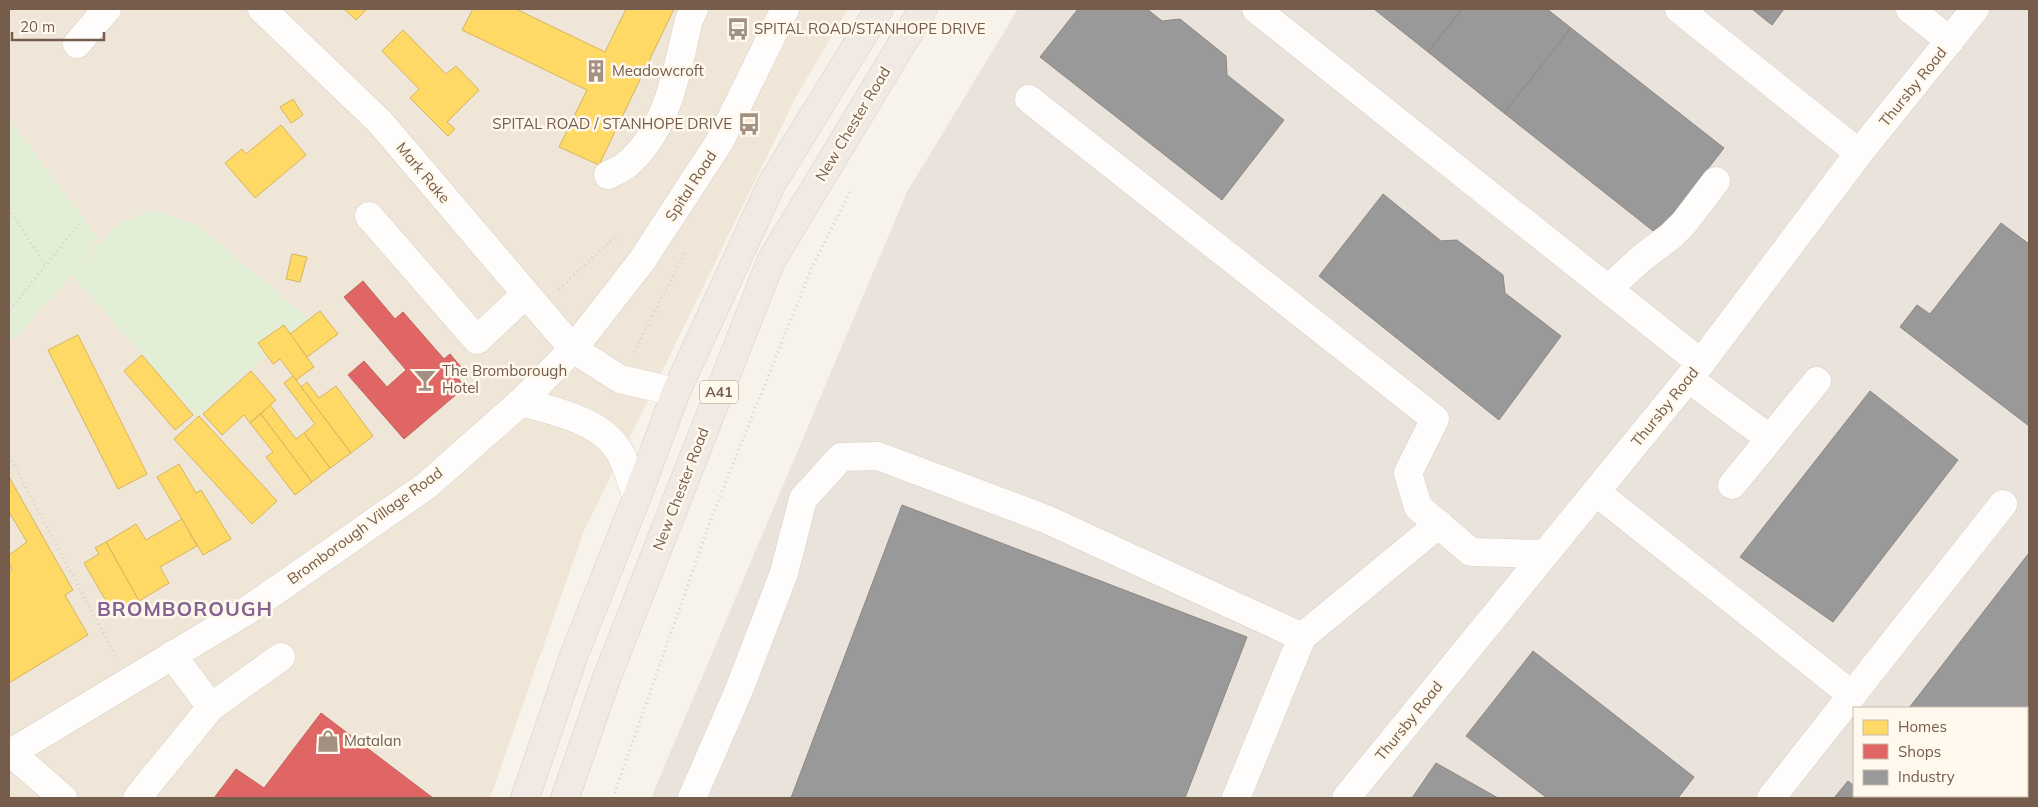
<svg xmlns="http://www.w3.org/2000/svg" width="2038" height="807" font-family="Mulish,sans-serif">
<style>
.residential{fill:#f0e6d8}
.industrial{fill:#eae3dc;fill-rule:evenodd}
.green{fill:#e2eed6}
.homes{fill:#ffd966;stroke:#d6b45e}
.shops{fill:#e06666;stroke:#c0635e}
.industry{fill:#999;stroke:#8e8782}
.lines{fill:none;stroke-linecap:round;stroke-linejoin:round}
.minor-casing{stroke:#d6d0c9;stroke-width:29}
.highway-casing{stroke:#d5cec6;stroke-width:29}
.path{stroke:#d8d1cb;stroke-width:3;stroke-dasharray:1 4;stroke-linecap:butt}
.minor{stroke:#fefdfc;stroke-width:28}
.highway{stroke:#f1e9e4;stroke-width:28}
.labels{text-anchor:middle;stroke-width:5;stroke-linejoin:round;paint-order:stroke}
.shield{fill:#fff8ec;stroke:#9e8b7b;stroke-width:1}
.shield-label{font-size:14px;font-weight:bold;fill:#755c4b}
.poi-label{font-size:15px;fill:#755c4b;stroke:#fff8ec;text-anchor:start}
.street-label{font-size:15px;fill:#755c4b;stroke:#fff8ec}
.district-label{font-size:20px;font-weight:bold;letter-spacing:1px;fill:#846292;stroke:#fff8ec}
</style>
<rect width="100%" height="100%" fill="#f7f3eb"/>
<path class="residential" d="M9,9h839l-52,88 -212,434 -94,267h-481z"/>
<path class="industrial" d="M1018,9h1011v789h-1378l256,-606zM1854,708h173v88h-173z"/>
<path class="green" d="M9,119l89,119 -22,32 37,-43 37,-17 46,14 113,95 -19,15 -7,-9 -25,18 8,12 -69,62 -125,-142 -51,57 -12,10z"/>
<g class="homes">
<path d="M344,9h23l-11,11z"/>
<path d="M473,9h46l-1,1 87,42 21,-43h48l-75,156 -40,-18 28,-57 -125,-60z"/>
<path d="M403,30l43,44 10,-8 23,24 -32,32 8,7 -7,7 -38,-38 9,-9 -37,-38z"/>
<path d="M293,99l10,16 -12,8 -11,-16z"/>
<path d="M281,125l25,30 -51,43 -30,-35 17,-14 4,5z"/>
<path d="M292,254l15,3 -7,25 -14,-3z"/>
<path d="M320,311l18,23 -31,23 -17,-23z"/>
<path d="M284,325l30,42 -18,13 -16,-21 -7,5 -15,-21z"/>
<path d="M78,335l69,139 -29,15 -70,-139z"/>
<path d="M142,355l51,60 -18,15 -51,-59z"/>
<path d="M251,371l25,29 -26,23 -6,-8 -22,20 -19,-21z"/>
<path d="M293,376l58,77 -21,15 -26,-35 11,-9 -31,-41z"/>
<path d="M307,382l12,16 17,-12 37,50 -22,17 -50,-66z"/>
<path d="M270,405l26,34 8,-6 26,35 -18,14 -51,-68z"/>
<path d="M261,414l51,68 -17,13 -29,-38 7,-5 -23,-29z"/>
<path d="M199,416l78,85 -25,23 -78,-85z"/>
<path d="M179,464l17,29 5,-3 30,49 -28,16 -46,-78z"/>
<path d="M9,477l64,113 -8,5 23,40 -79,48v-111l3,-3 -3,-5v-9l18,-13 -18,-30z"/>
<path d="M182,519l15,27 -37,21 9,16 -30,18 -33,-59 30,-18 10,16z"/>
<path d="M106,542l33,59 -25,14 -30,-52 15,-9 -4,-6z"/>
</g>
<g class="shops">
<path d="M363,281l32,38 8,-7 41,47 6,-5 11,13 -7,6 11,14 -61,52 -56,-64 16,-14 23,26 19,-17 -62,-73z"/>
<path d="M321,713l112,85h-219l22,-29 28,19z"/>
</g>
<g class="industry">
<path d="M1078,9h69l15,12 18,-2 46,37 1,19 57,45 -62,80 -182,-143z"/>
<path d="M1374,9h88l-34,43z"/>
<path d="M1462,9h85l24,19 -67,85 -76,-61z"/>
<path d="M1752,9h32l-12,16z"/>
<path d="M1571,28l153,120 -67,86 -153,-121z"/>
<path d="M1383,194l58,47 16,-1 46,35 2,18 56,43 -62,84 -180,-144z"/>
<path d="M2001,223l28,21v182l-129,-99 17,-22 13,9z"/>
<path d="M1870,391l88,69 -125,162 -93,-65z"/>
<path d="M902,505l345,132 -62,161h-394z"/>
<path d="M2029,553v180l-2,3v-28h-118z"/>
<path d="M1533,651l161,126 -16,21h-131l-81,-62z"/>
<path d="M1436,763l62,35h-86z"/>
<path d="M1848,781l6,5v10h12l3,2h-35z"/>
</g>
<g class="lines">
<defs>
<g id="minor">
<path d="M262,9l118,113 193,227 47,30 56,13"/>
<path d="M1256,9l445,354"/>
<path d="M1679,9l180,144"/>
<path d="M1910,9l40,32"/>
<path d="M77,44l30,-35"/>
<path d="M1029,99l406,320 -27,54 10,34 53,45 74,2"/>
<path d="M608,175c6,-3 12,-5 17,-9 43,-34 52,-97 64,-146l5,-11"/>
<path d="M369,216l108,124 49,-46"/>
<path d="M1608,289l35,-32 28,-21 13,-13 32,-42"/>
<path d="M1689,379l80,59"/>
<path d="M521,402c33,9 79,18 98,49 8,13 12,32 18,46"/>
<path d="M1732,485l85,-104"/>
<path d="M1596,492l256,203 151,-191"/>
<path d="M172,655l39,52"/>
<path d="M11,753l52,45"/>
<path d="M9,754l239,-144 178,-124 95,-84 52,-53 68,-87 79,-121 65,-132"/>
<path d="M137,798l74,-91 70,-50"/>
<path d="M692,798l47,-108 45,-117 19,-74 38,-42 37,-1 168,63 256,118"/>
<path d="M1236,798l66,-161 137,-113"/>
<path d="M1346,798l355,-435 158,-210 116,-144"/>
<path d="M1771,798l81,-103"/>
</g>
<g id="highway">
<path d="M525,798l49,-143 63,-158 39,-105 96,-209 107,-174"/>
<path d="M565,798l42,-121 164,-416 152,-252"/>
</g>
</defs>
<use href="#minor" class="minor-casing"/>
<use href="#highway" class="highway-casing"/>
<g class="path">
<path d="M9,209l37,57"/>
<path d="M559,289l56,-52 5,5"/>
<path d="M9,309l4,-3 66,-82"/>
<path d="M634,352l51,-99"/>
<path d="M9,456l107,201"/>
<path d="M613,798l98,-279 101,-252 38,-75"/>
</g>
<use href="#minor" class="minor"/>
<use href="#highway" class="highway"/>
</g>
<defs>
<symbol id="bus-bare" viewBox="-9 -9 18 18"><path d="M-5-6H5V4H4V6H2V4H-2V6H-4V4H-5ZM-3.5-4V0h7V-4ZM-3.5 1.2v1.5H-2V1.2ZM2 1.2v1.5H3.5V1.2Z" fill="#a29183" stroke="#fff8ec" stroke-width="2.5" paint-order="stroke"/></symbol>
<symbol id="building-bare" viewBox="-9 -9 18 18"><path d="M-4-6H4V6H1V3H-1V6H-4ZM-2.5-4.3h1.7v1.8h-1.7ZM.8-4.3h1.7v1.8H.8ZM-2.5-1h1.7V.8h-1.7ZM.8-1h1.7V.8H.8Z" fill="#a29183" stroke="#fff8ec" stroke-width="2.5" paint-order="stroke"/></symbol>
<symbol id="bar-bare" viewBox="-9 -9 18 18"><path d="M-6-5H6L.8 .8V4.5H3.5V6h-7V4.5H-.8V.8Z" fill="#a29183" stroke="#fff8ec" stroke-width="2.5" paint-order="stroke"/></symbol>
<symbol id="shop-bare" viewBox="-9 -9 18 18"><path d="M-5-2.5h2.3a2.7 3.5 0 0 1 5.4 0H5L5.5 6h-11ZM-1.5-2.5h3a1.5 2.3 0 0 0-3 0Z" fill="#a29183" stroke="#fff8ec" stroke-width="2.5" paint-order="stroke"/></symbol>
</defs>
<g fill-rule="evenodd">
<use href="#bus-bare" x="722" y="13" width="32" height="32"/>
<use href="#building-bare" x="580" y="55" width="32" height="32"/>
<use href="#bus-bare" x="733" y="108" width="32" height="32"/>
<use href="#bar-bare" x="409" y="364" width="32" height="32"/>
<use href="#shop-bare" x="312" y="725" width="32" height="32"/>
</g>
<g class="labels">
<rect class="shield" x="700" y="380.5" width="38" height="23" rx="4"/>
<g class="shield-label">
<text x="719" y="397">A41</text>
</g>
<g class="poi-label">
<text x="754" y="34">SPITAL ROAD/STANHOPE DRIVE</text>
<text x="612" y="76">Meadowcroft</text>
<text x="732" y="129" text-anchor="end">SPITAL ROAD / STANHOPE DRIVE</text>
<text x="442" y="376">The Bromborough<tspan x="442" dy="17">Hotel</tspan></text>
<text x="344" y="746">Matalan</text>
</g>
<g class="street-label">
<text transform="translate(1913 87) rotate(-51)" y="5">Thursby Road</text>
<text transform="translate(853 124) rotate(-59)" y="5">New Chester Road</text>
<text transform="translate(423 173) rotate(50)" y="5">Mark Rake</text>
<text transform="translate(691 186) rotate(-57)" y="5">Spital Road</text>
<text transform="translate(1665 407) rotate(-51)" y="5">Thursby Road</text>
<text transform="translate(681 489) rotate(-69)" y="5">New Chester Road</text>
<text transform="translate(365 526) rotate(-36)" y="5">Bromborough Village Road</text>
<text transform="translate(1409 721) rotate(-51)" y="5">Thursby Road</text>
</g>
<g class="district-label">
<text x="185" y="616">BROMBOROUGH</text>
</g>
</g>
<rect width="2038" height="807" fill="none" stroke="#755c4b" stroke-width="20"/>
<rect x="1853" y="707" width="175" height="90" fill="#fff8ec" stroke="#c8baac"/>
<rect x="1863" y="720" width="25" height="15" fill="#ffd966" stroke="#c8baac"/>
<text x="1898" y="732" font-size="15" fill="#755c4b">Homes</text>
<rect x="1863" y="744" width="25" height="15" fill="#e06666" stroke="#c8baac"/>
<text x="1898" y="757" font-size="15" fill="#755c4b">Shops</text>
<rect x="1863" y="770" width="25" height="15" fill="#999999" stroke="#c8baac"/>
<text x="1898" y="782" font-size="15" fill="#755c4b">Industry</text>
<path d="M12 32v8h92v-8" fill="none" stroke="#755c4b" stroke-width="2.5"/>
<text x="20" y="32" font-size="15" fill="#755c4b" stroke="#fff8ec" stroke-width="4" paint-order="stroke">20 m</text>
</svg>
